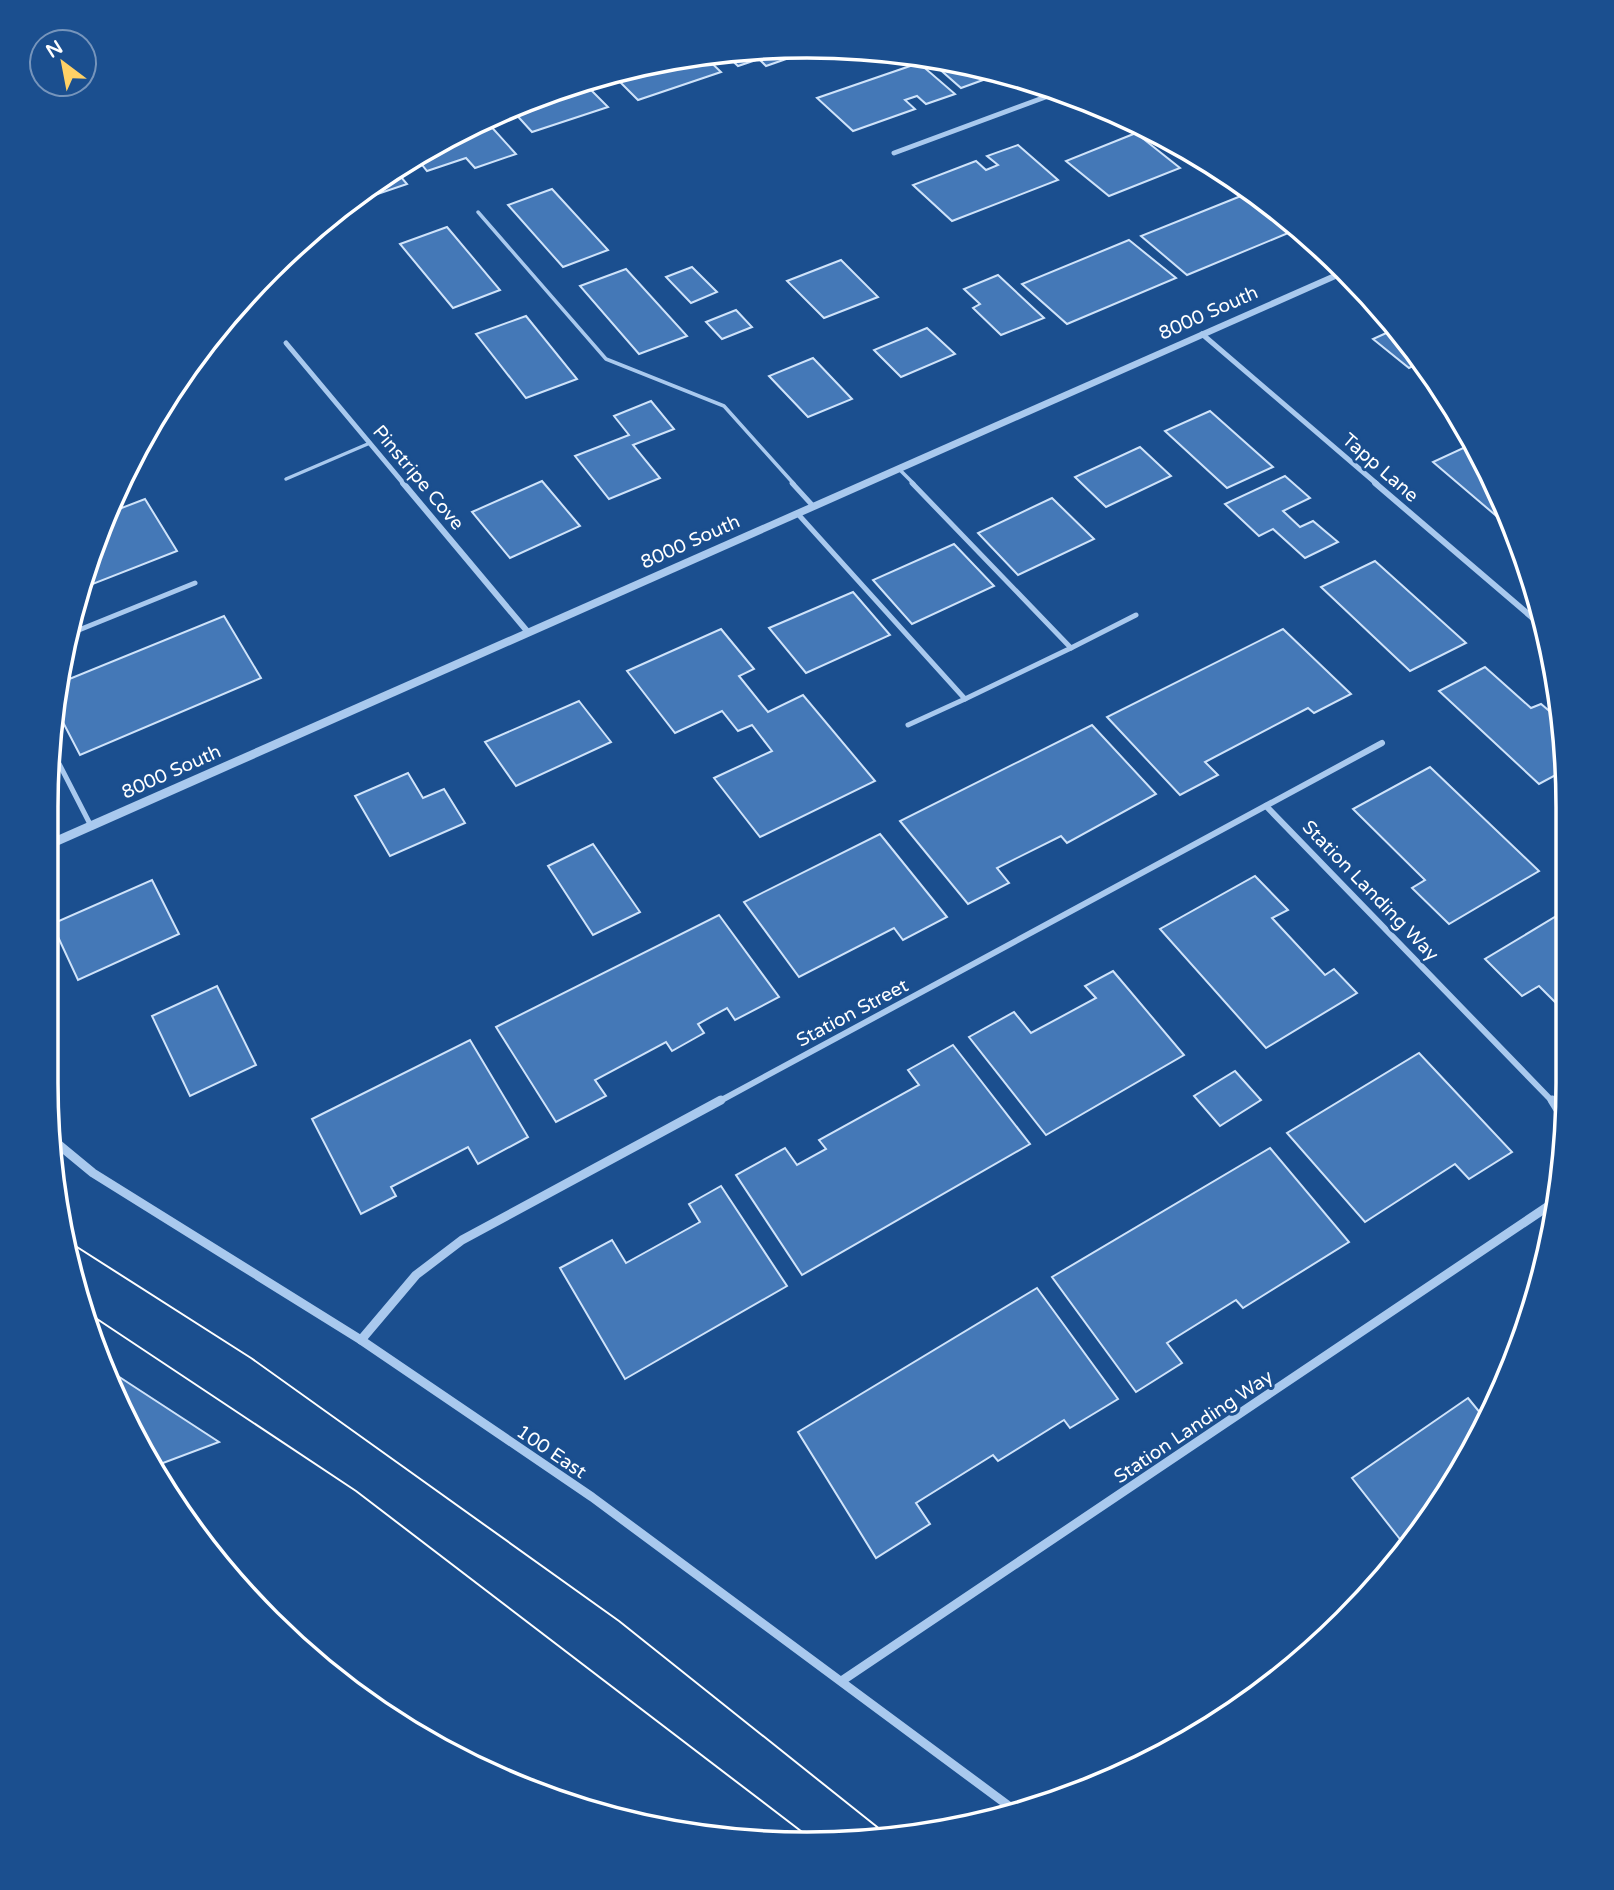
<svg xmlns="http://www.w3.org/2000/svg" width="1614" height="1890" font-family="'Varela Round',sans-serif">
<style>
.building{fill:#4478b7;stroke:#cfe3fa;stroke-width:2}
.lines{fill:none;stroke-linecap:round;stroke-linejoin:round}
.service-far1{stroke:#a9c9ee;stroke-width:3.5}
.service{stroke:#a9c9ee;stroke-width:5}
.minor-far2{stroke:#a9c9ee;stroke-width:5}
.minor-far1{stroke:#a9c9ee;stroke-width:6}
.minor{stroke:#a9c9ee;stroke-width:9}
.tertiary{fill:#a9c9ee;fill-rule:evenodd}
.tram{stroke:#fff;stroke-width:2}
.labels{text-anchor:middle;stroke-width:6;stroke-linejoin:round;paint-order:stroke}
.street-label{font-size:19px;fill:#fff;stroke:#1b4f8f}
.rim{fill:none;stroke:#fff;stroke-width:3.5}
</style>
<rect width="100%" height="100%" fill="#1b4f8f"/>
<g class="building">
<path d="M807,49l2,2 -43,15 -7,-7 -21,7 -15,-14z"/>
<path d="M701,53l20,19 -83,28 -22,-22z"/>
<path d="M928,59l76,12 1,1 -44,16z"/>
<path d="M919,63l36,31 -29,10 -9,-8 -12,4 10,9 -62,22 -36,-33z"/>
<path d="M587,86l21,21 -76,25 -20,-22z"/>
<path d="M487,122l29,32 -41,14 -9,-10 -39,13 -12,-15 12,-9z"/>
<path d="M1136,133l44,35 -71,28 -43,-35z"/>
<path d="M1018,145l40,35 -106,41 -39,-36 63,-24 10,9 12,-5 -11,-9z"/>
<path d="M395,170l12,14 -59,20z"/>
<path d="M552,189l56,61 -45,17 -55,-62z"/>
<path d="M1246,194l47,37 -106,44 -46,-39z"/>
<path d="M447,227l53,63 -47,18 -53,-64z"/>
<path d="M1129,240l47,38 -109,46 -45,-40z"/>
<path d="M841,260l37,37 -54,21 -37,-37z"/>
<path d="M692,267l25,25 -26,11 -25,-26z"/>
<path d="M626,269l61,67 -48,18 -59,-68z"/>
<path d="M998,275l46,43 -43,17 -28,-27 7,-4 -16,-15z"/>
<path d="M736,310l16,17 -30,12 -16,-17z"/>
<path d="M526,316l51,63 -51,19 -50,-64z"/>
<path d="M927,328l28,26 -54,23 -27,-27z"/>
<path d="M1393,330l10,7 18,25 -12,6 -36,-29z"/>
<path d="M813,358l39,41 -44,18 -39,-41z"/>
<path d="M651,401l23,28 -41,16 27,33 -51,21 -34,-43 54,-21 -15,-19z"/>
<path d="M1210,411l63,56 -46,21 -62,-57z"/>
<path d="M1474,443l40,88 -81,-69z"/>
<path d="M1140,447l31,29 -65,31 -31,-30z"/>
<path d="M1285,476l25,22 -27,13 17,16 13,-6 25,21 -33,16 -32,-29 -14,7 -34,-32z"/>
<path d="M542,481l38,45 -70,32 -38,-46z"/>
<path d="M1052,498l42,41 -76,36 -40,-42z"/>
<path d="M145,499l32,52 -97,38 6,-26 20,-49z"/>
<path d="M954,544l40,42 -82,38 -39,-44z"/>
<path d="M1375,561l91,82 -56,28 -89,-84z"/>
<path d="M853,592l37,43 -84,38 -37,-45z"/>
<path d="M224,616l37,62 -181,77 -27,-52 4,-19z"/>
<path d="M721,629l33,40 -15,7 29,36 35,-17 72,86 -115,56 -46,-59 58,-27 -20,-26 -14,6 -16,-20 -47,22 -48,-62z"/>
<path d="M1283,629l68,65 -37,19 -6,-5 -103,54 13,13 -38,20 -73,-78z"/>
<path d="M1485,667l46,41 10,-4 19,16 7,49 -28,15 -100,-93z"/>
<path d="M579,701l32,41 -95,44 -31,-44z"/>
<path d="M1092,725l64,69 -89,49 -6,-7 -64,32 12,15 -41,21 -68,-83z"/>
<path d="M1430,767l109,104 -90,53 -37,-36 13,-8 -72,-71z"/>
<path d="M408,773l15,25 21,-9 21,34 -75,33 -35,-60z"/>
<path d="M880,834l67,83 -44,23 -9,-12 -95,49 -55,-75z"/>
<path d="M593,844l47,68 -47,23 -45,-69z"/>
<path d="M1255,876l33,34 -16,8 53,57 9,-6 23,24 -91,55 -106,-119z"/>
<path d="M152,880l27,54 -101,46 -26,-56z"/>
<path d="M1568,909v106l-29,-29 -17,10 -37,-37z"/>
<path d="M719,915l60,82 -44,23 -8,-12 -29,16 6,9 -32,18 -6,-9 -71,38 11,16 -50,26 -60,-95z"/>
<path d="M1113,971l71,84 -138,80 -77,-98 45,-25 17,21 65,-35 -11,-12z"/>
<path d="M217,986l39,79 -66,31 -38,-80z"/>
<path d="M470,1040l58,97 -50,27 -10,-17 -77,40 5,9 -35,18 -49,-95z"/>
<path d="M953,1045l77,99 -228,131 -66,-100 49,-27 12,17 29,-16 -7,-9 100,-55 -11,-15z"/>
<path d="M1419,1053l93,99 -43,27 -14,-15 -90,58 -78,-89z"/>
<path d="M1235,1071l26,29 -41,26 -26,-30z"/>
<path d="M1270,1148l79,94 -106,66 -7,-8 -69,43 15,20 -46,29 -84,-115z"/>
<path d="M721,1186l66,100 -162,93 -65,-111 52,-28 14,23 74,-41 -11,-18z"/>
<path d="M1037,1288l81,111 -48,29 -6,-8 -66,41 -5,-6 -77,48 14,21 -54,34 -78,-126z"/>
<path d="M104,1367l115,75 -64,24 -31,-46z"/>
<path d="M1468,1398l18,22 -46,86 -20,25 -17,12 -51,-65z"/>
</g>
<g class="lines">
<g class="service-far1">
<path d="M478,212l128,147 118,47 70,78"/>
<path d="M899,469l15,15"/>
<path d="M286,479l84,-36"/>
</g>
<g class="service">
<path d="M792,483l21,23"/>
<path d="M797,513l168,186 106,-51 -159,-165"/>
<path d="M69,634l126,-51"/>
<path d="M1071,648l65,-33"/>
<path d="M908,725l57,-26"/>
<path d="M51,748l40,78"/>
</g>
<g class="minor-far2">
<path d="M894,153l165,-61"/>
<path d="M1202,334l175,150"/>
<path d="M286,343l118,141"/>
</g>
<g class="minor-far1">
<path d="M403,483l124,148"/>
<path d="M1375,483l166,142"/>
<path d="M1266,806l287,296"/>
<path d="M718,1102l664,-359"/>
</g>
<g class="minor">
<path d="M1552,1100l13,21"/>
<path d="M53,1140l40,33 268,167 231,157 425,315"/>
<path d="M361,1340l55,-65 46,-35 259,-140"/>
<path d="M843,1680l707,-475 7,-9"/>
</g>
<path class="tertiary" d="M1341,270l6,4 -1297,575v-10z"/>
<g class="tram">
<path d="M66,1240l185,118 368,263 272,217"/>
<path d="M82,1309l274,182 454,347"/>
</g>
</g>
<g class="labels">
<g class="street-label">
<text transform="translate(1208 312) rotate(-24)" y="7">8000 South</text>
<text transform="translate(1381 467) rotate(41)" y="7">Tapp Lane</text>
<text transform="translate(419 477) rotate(50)" y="7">Pinstripe Cove</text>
<text transform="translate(690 541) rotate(-24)" y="7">8000 South</text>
<text transform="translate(171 771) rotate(-24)" y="7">8000 South</text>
<text transform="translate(1371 890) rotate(46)" y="7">Station Landing Way</text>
<text transform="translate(852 1012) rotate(-28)" y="7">Station Street</text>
<text transform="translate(1193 1426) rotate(-34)" y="7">Station Landing Way</text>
<text transform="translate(552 1451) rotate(34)" y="7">100 East</text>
</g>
</g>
<path d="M0 0H1614V1890H0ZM807 58H807A749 749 0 0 1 1556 807V1083A749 749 0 0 1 807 1832H807A749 749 0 0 1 58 1083V807A749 749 0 0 1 807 58Z" fill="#1b4f8f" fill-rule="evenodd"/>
<path class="rim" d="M807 58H807A749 749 0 0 1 1556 807V1083A749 749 0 0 1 807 1832H807A749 749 0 0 1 58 1083V807A749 749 0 0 1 807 58Z"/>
<g transform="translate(63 63) rotate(328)"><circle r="33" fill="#1b4f8f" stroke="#7695bc" stroke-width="2"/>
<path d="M0-5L12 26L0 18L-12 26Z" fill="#ffd166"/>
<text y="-10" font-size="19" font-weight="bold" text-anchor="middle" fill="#ffffff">N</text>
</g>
</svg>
